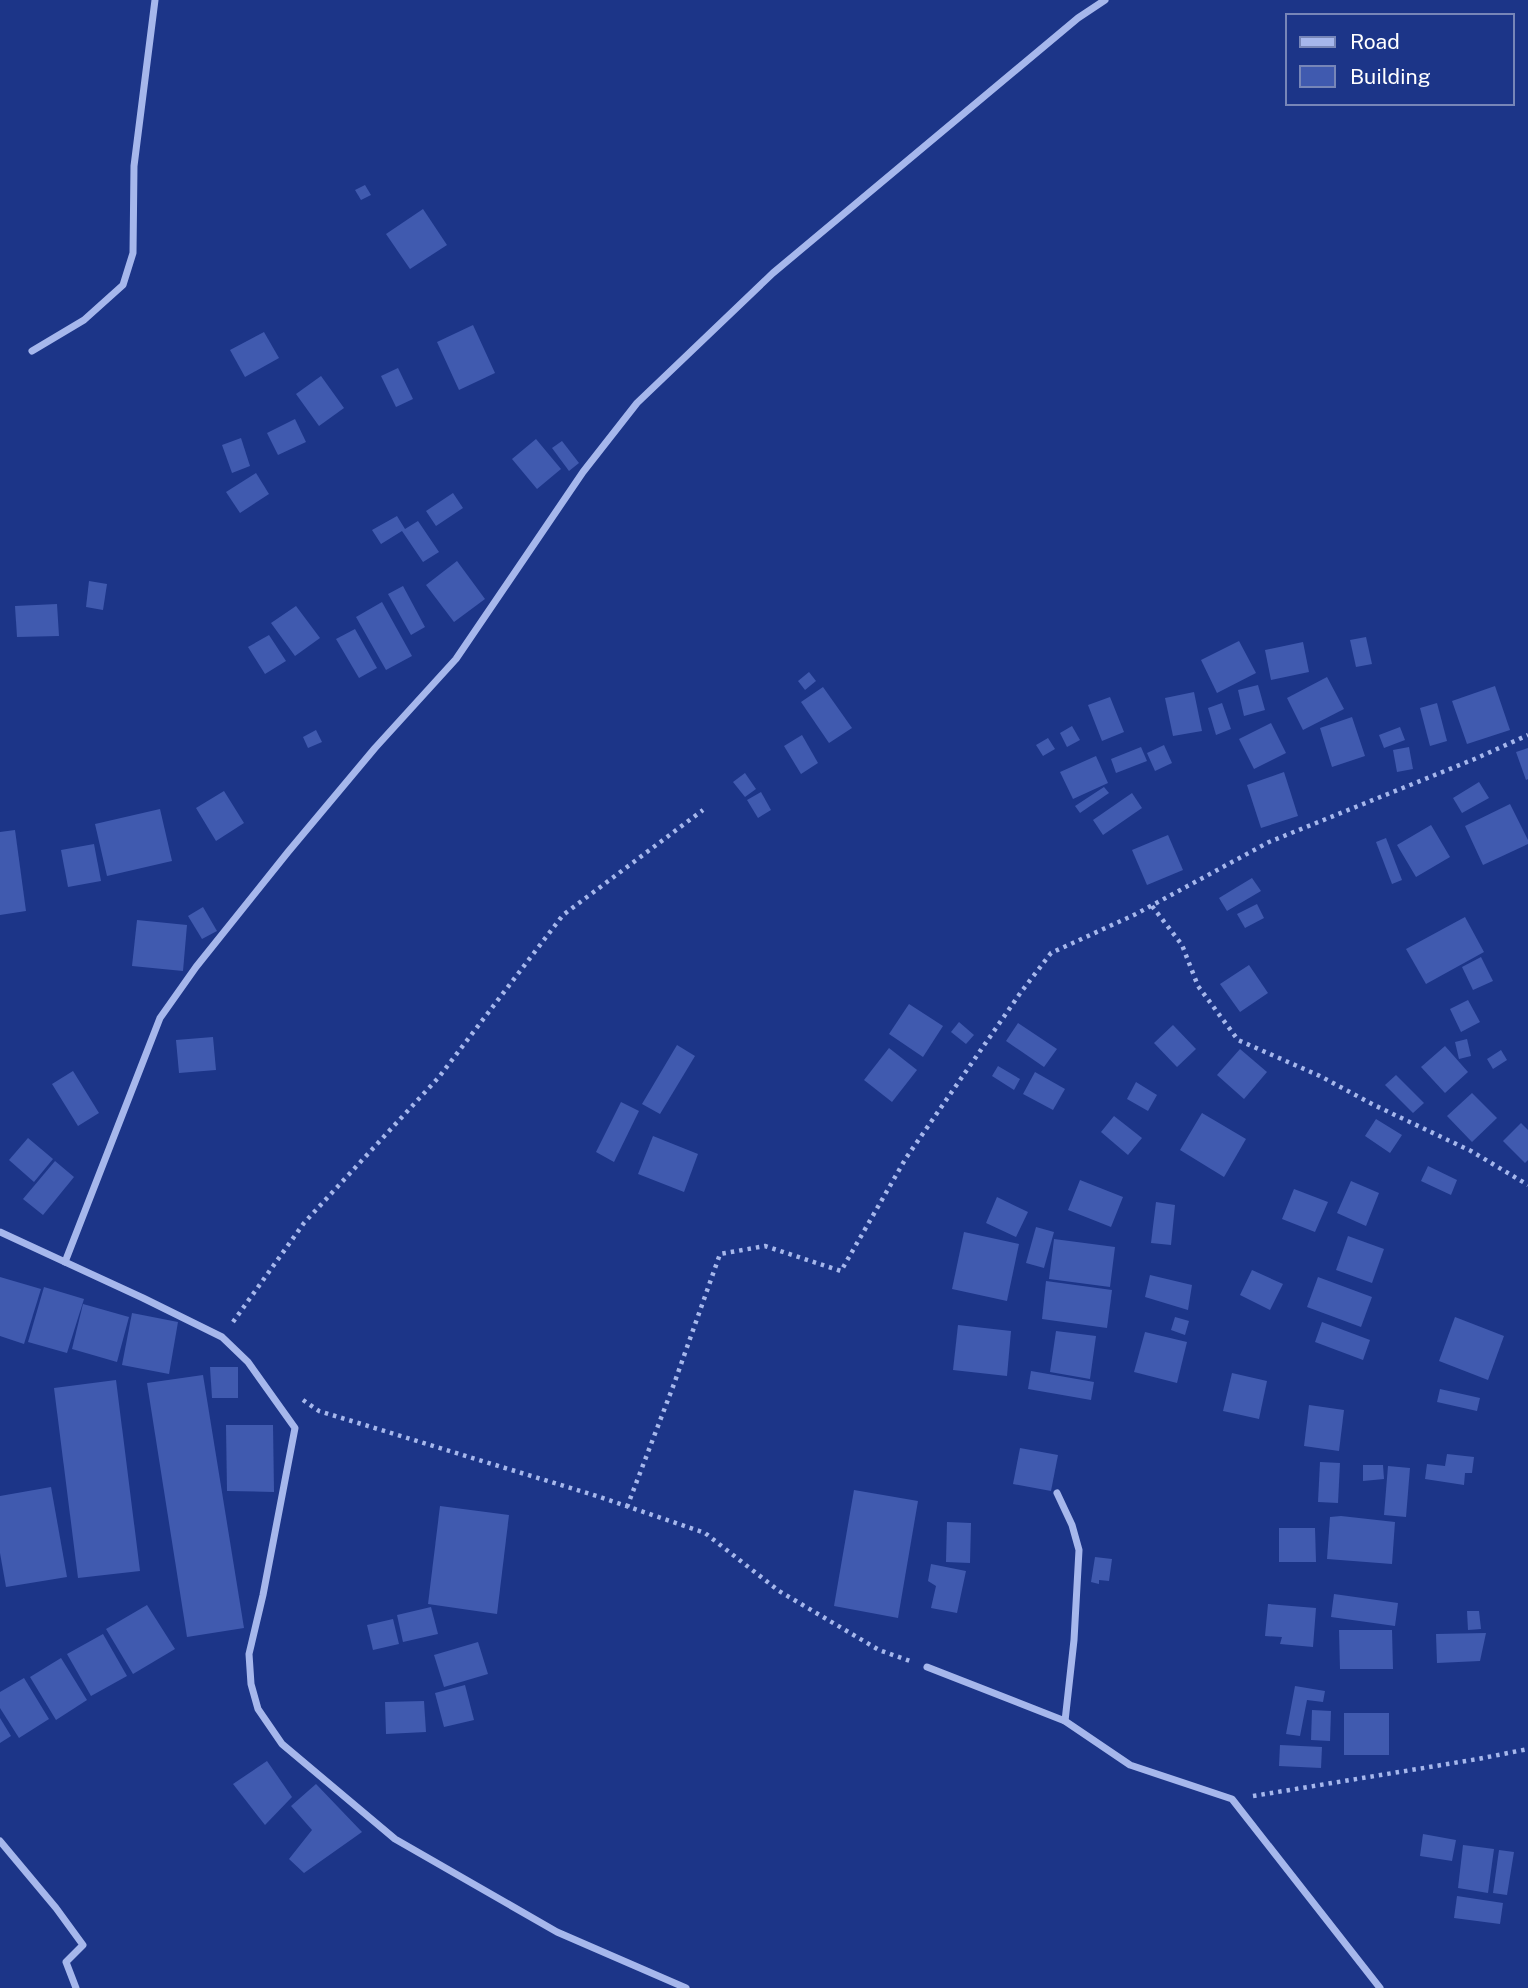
<svg xmlns="http://www.w3.org/2000/svg" width="1528" height="1988" font-family="'Public Sans',sans-serif">
<style>
.building{fill:#405aaf}
.lines{fill:none;stroke-linecap:round;stroke-linejoin:round}
.path{stroke:#a6b7ec;stroke-width:4.5;stroke-dasharray:3.5 5;stroke-linecap:butt}
.minor{stroke:#a6b7ec;stroke-width:7}
</style>
<rect width="100%" height="100%" fill="#1c3588"/>
<g class="building">
<path d="M365,185l6,10 -10,5 -6,-10z"/>
<path d="M423,209l24,36 -37,24 -24,-35z"/>
<path d="M473,325l22,48 -36,17 -22,-48z"/>
<path d="M264,332l15,26 -34,19 -15,-27z"/>
<path d="M398,368l15,31 -17,8 -15,-31z"/>
<path d="M321,376l23,32 -25,18 -23,-32z"/>
<path d="M295,419l11,23 -28,13 -11,-22z"/>
<path d="M241,438l9,28 -18,7 -10,-28z"/>
<path d="M536,439l25,30 -24,20 -25,-30z"/>
<path d="M562,441l17,22 -10,8 -17,-23z"/>
<path d="M256,473l13,21 -29,19 -14,-21z"/>
<path d="M453,493l10,15 -27,18 -10,-15z"/>
<path d="M397,516l8,13 13,-8 21,31 -16,10 -21,-31 -21,13 -9,-14z"/>
<path d="M457,561l28,38 -31,23 -28,-37z"/>
<path d="M89,581l18,3 -4,26 -17,-3z"/>
<path d="M403,586l22,41 -14,8 -23,-41z"/>
<path d="M382,602l30,54 -26,14 -30,-53z"/>
<path d="M57,604l2,32 -42,1 -2,-31z"/>
<path d="M296,606l24,32 -25,18 -24,-33z"/>
<path d="M355,629l22,39 -18,10 -23,-39z"/>
<path d="M269,635l17,26 -21,13 -17,-27z"/>
<path d="M1366,637l6,27 -16,3 -6,-27z"/>
<path d="M1239,641l17,32 -39,20 -16,-33z"/>
<path d="M1303,642l6,30 -38,8 -6,-30z"/>
<path d="M809,672l7,9 -11,9 -7,-9z"/>
<path d="M1327,677l17,32 -41,21 -16,-32z"/>
<path d="M1258,685l7,25 -21,6 -6,-26z"/>
<path d="M1495,686l15,44 -43,14 -15,-43z"/>
<path d="M823,687l29,41 -23,15 -28,-41z"/>
<path d="M1194,692l8,39 -29,5 -8,-38z"/>
<path d="M1110,697l14,35 -22,9 -14,-36z"/>
<path d="M1222,703l9,26 -15,6 -8,-27z"/>
<path d="M1437,703l10,38 -17,5 -10,-38z"/>
<path d="M1352,717l13,39 -33,11 -12,-39z"/>
<path d="M1271,723l15,30 -32,16 -15,-30z"/>
<path d="M1072,726l8,14 -13,7 -7,-14z"/>
<path d="M1400,727l5,13 -21,8 -5,-13z"/>
<path d="M316,730l6,12 -14,6 -5,-11z"/>
<path d="M802,735l16,28 -17,11 -17,-28z"/>
<path d="M1048,738l7,11 -12,7 -7,-11z"/>
<path d="M1164,745l8,18 -17,8 -8,-18z"/>
<path d="M1141,747l6,14 -31,12 -5,-14z"/>
<path d="M1409,747l4,22 -16,3 -4,-22z"/>
<path d="M1528,748v31l-2,1 -10,-28z"/>
<path d="M1096,756l12,27 -35,16 -13,-27z"/>
<path d="M1284,772l14,44 -37,12 -14,-43z"/>
<path d="M745,773l11,16 -11,8 -12,-15z"/>
<path d="M1479,782l10,16 -27,15 -9,-15z"/>
<path d="M1104,787l5,6 -29,20 -5,-7z"/>
<path d="M224,791l20,32 -28,18 -20,-33z"/>
<path d="M761,792l10,18 -13,8 -11,-18z"/>
<path d="M1132,793l10,15 -39,27 -10,-15z"/>
<path d="M1510,804l18,36v4l-45,21 -18,-39z"/>
<path d="M160,809l12,52 -65,15 -12,-52z"/>
<path d="M1431,825l19,32 -34,20 -19,-32z"/>
<path d="M15,830l11,81 -26,4v-83z"/>
<path d="M1168,835l15,35 -36,15 -15,-35z"/>
<path d="M1386,838l16,42 -10,4 -16,-42z"/>
<path d="M94,844l7,37 -33,6 -7,-37z"/>
<path d="M1252,878l9,13 -34,20 -8,-13z"/>
<path d="M1257,904l7,14 -19,10 -8,-14z"/>
<path d="M203,907l14,24 -15,8 -14,-23z"/>
<path d="M1465,917l19,35 -58,32 -20,-35z"/>
<path d="M137,920l50,5 -4,46 -51,-5z"/>
<path d="M1481,957l12,24 -20,9 -11,-23z"/>
<path d="M1249,965l19,28 -28,19 -20,-28z"/>
<path d="M1468,1000l12,22 -19,10 -11,-23z"/>
<path d="M909,1004l34,22 -20,31 -34,-23z"/>
<path d="M959,1022l15,13 -8,9 -15,-12z"/>
<path d="M1018,1023l39,26 -13,18 -38,-26z"/>
<path d="M1173,1025l23,24 -19,18 -23,-24z"/>
<path d="M213,1037l3,33 -37,3 -3,-33z"/>
<path d="M1467,1039l4,17 -12,3 -4,-17z"/>
<path d="M677,1045l18,11 -35,58 -18,-10z"/>
<path d="M1445,1046l23,26 -23,21 -24,-26z"/>
<path d="M889,1048l28,22 -25,32 -28,-22z"/>
<path d="M1240,1049l27,23 -23,27 -27,-24z"/>
<path d="M1501,1050l6,10 -14,9 -6,-10z"/>
<path d="M998,1066l22,13 -6,11 -22,-14z"/>
<path d="M73,1071l26,42 -21,13 -26,-42z"/>
<path d="M1035,1072l30,17 -12,21 -30,-16z"/>
<path d="M1396,1075l28,28 -11,10 -28,-28z"/>
<path d="M1136,1082l21,13 -9,16 -21,-12z"/>
<path d="M1472,1093l25,25 -25,24 -25,-26z"/>
<path d="M621,1102l18,9 -25,51 -18,-10z"/>
<path d="M1202,1113l44,26 -22,38 -44,-27z"/>
<path d="M1114,1116l28,22 -14,17 -27,-23z"/>
<path d="M1376,1119l26,16 -12,18 -25,-17z"/>
<path d="M1521,1123l7,7v30l-3,3 -22,-22z"/>
<path d="M653,1136l45,18 -14,38 -46,-18z"/>
<path d="M28,1138l25,21 -19,23 -25,-22z"/>
<path d="M55,1161l19,16 -31,38 -20,-16z"/>
<path d="M1428,1166l29,14 -6,15 -30,-14z"/>
<path d="M1080,1180l43,17 -12,30 -43,-17z"/>
<path d="M1351,1181l28,12 -13,33 -29,-13z"/>
<path d="M1294,1189l34,13 -13,30 -33,-13z"/>
<path d="M997,1197l31,15 -12,25 -30,-14z"/>
<path d="M1156,1202l19,3 -4,40 -20,-2z"/>
<path d="M1036,1227l18,5 -10,36 -18,-5z"/>
<path d="M964,1232l55,12 -12,57 -55,-12z"/>
<path d="M1348,1236l36,13 -12,34 -36,-13z"/>
<path d="M1054,1239l61,8 -5,40 -61,-8z"/>
<path d="M1252,1270l31,14 -13,26 -30,-15z"/>
<path d="M1150,1275l42,10 -4,25 -43,-13z"/>
<path d="M0,1277l41,12 -17,55 -24,-8z"/>
<path d="M1318,1277l54,20 -11,30 -54,-20z"/>
<path d="M1046,1281l66,9 -5,38 -65,-9z"/>
<path d="M44,1287l40,12 -17,54 -39,-11z"/>
<path d="M83,1304l46,13 -12,45 -45,-13z"/>
<path d="M132,1313l46,9 -9,52 -47,-9z"/>
<path d="M1175,1317l14,4 -4,14 -14,-5z"/>
<path d="M1455,1317l49,19 -16,44 -49,-19z"/>
<path d="M1322,1322l48,18 -7,20 -48,-18z"/>
<path d="M958,1325l53,6 -4,45 -54,-6z"/>
<path d="M1056,1331l40,5 -6,43 -40,-7z"/>
<path d="M1145,1332l42,10 -10,41 -43,-11z"/>
<path d="M210,1367h28v31h-26z"/>
<path d="M1031,1371l63,11 -3,18 -63,-11z"/>
<path d="M1232,1373l35,8 -8,38 -36,-8z"/>
<path d="M203,1375l41,253 -57,9 -40,-254z"/>
<path d="M116,1380l24,191 -62,7 -24,-190z"/>
<path d="M1440,1389l40,9 -3,13 -40,-9z"/>
<path d="M1309,1405l35,5 -5,41 -35,-5z"/>
<path d="M226,1425h47l1,67 -47,-1z"/>
<path d="M1020,1448l38,7 -7,36 -38,-7z"/>
<path d="M1447,1454l27,3 -2,16h-7l-1,12 -39,-6 2,-15 18,2z"/>
<path d="M1320,1462l20,1 -2,40 -20,-1z"/>
<path d="M1363,1465h20l1,14 -21,2z"/>
<path d="M1388,1466l22,2 -4,49 -22,-2z"/>
<path d="M51,1487l16,90 -61,10 -6,-34v-57z"/>
<path d="M854,1490l64,11 -20,117 -64,-12z"/>
<path d="M440,1506l69,9 -12,99 -69,-10z"/>
<path d="M1341,1516l54,6 -3,42 -65,-5 3,-42z"/>
<path d="M947,1522l24,1 -1,40 -24,-1z"/>
<path d="M1279,1528h36l1,34h-37z"/>
<path d="M1095,1557l17,2 -3,22 -10,-1v4l-8,-2z"/>
<path d="M931,1564l35,7 -9,42 -26,-5 5,-22 -8,-5z"/>
<path d="M1334,1594l64,9 -3,23 -64,-9z"/>
<path d="M1268,1604l48,4 -3,39 -33,-3 2,-7 -17,-1z"/>
<path d="M147,1605l28,44 -42,25 -27,-45z"/>
<path d="M431,1607l7,27 -35,8 -6,-27z"/>
<path d="M1467,1611h12l2,18 -13,1z"/>
<path d="M393,1619l6,25 -26,6 -6,-25z"/>
<path d="M1339,1630h53l1,39h-53z"/>
<path d="M1486,1633l-6,28 -43,2 -1,-29z"/>
<path d="M103,1634l24,42 -36,20 -24,-42z"/>
<path d="M478,1642l10,32 -44,13 -10,-32z"/>
<path d="M61,1658l26,42 -31,20 -26,-43z"/>
<path d="M24,1678l25,41 -30,19 -19,-30v-16z"/>
<path d="M465,1685l9,35 -30,7 -9,-34z"/>
<path d="M1295,1686l30,5 -2,11 -16,-2 -7,36 -14,-2z"/>
<path d="M424,1701l2,31 -40,2 -1,-32z"/>
<path d="M1312,1710l19,1 -1,30 -19,-1z"/>
<rect x="1344" y="1713" width="45" height="42"/>
<path d="M0,1718l11,18 -11,7z"/>
<path d="M1280,1745l42,2 -1,21 -42,-2z"/>
<path d="M267,1761l25,36 -27,28 -32,-41z"/>
<path d="M316,1784l46,48 -58,41 -15,-14 23,-29 -21,-24z"/>
<path d="M1423,1834l33,6 -4,21 -32,-5z"/>
<path d="M1463,1845l31,4 -6,44 -30,-5z"/>
<path d="M1499,1850l15,2 -7,43 -14,-2z"/>
<path d="M1457,1896l46,7 -3,21 -46,-6z"/>
</g>
<g class="lines">
<g class="path">
<path d="M1152,906l30,39 16,41 40,54 82,36 54,29 97,46 57,34"/>
<path d="M233,1322l71,-99 135,-146 124,-162 140,-105"/>
<path d="M303,1400l16,11 281,86 105,36 74,58 100,59 31,11"/>
<path d="M627,1507l47,-123 46,-130 45,-8 76,25 65,-113 115,-166 30,-39 85,-39 133,-72 208,-84 51,-23"/>
<path d="M1253,1796l225,-37 50,-10"/>
</g>
<g class="minor">
<path d="M32,351l52,-31 39,-35 10,-32 1,-87 21,-166"/>
<path d="M0,1232l143,66 79,39 26,25 47,66 -32,167 -14,59 2,30 7,25 24,35 113,95 162,93 129,56"/>
<path d="M65,1262l95,-244 36,-51 92,-115 87,-104 81,-89 127,-187 54,-69 136,-130 305,-255 27,-18"/>
<path d="M1057,1493l15,32 7,25 -5,90 -9,81"/>
<path d="M927,1667l138,54 65,44 102,34 148,189"/>
<path d="M0,1841l56,67 27,37 -17,17 10,26"/>
</g>
</g>
<rect x="1286" y="14" width="228" height="91" fill="#1c3588" stroke="#7786b8" stroke-width="2"/>
<rect x="1300" y="37" width="35" height="10" fill="#a6b7ec" stroke="#7786b8" stroke-width="2"/>
<text x="1350" y="49" font-size="21" fill="#ffffff">Road</text>
<rect x="1300" y="66" width="35" height="21" fill="#405aaf" stroke="#7786b8" stroke-width="2"/>
<text x="1350" y="84" font-size="21" fill="#ffffff">Building</text>
</svg>
